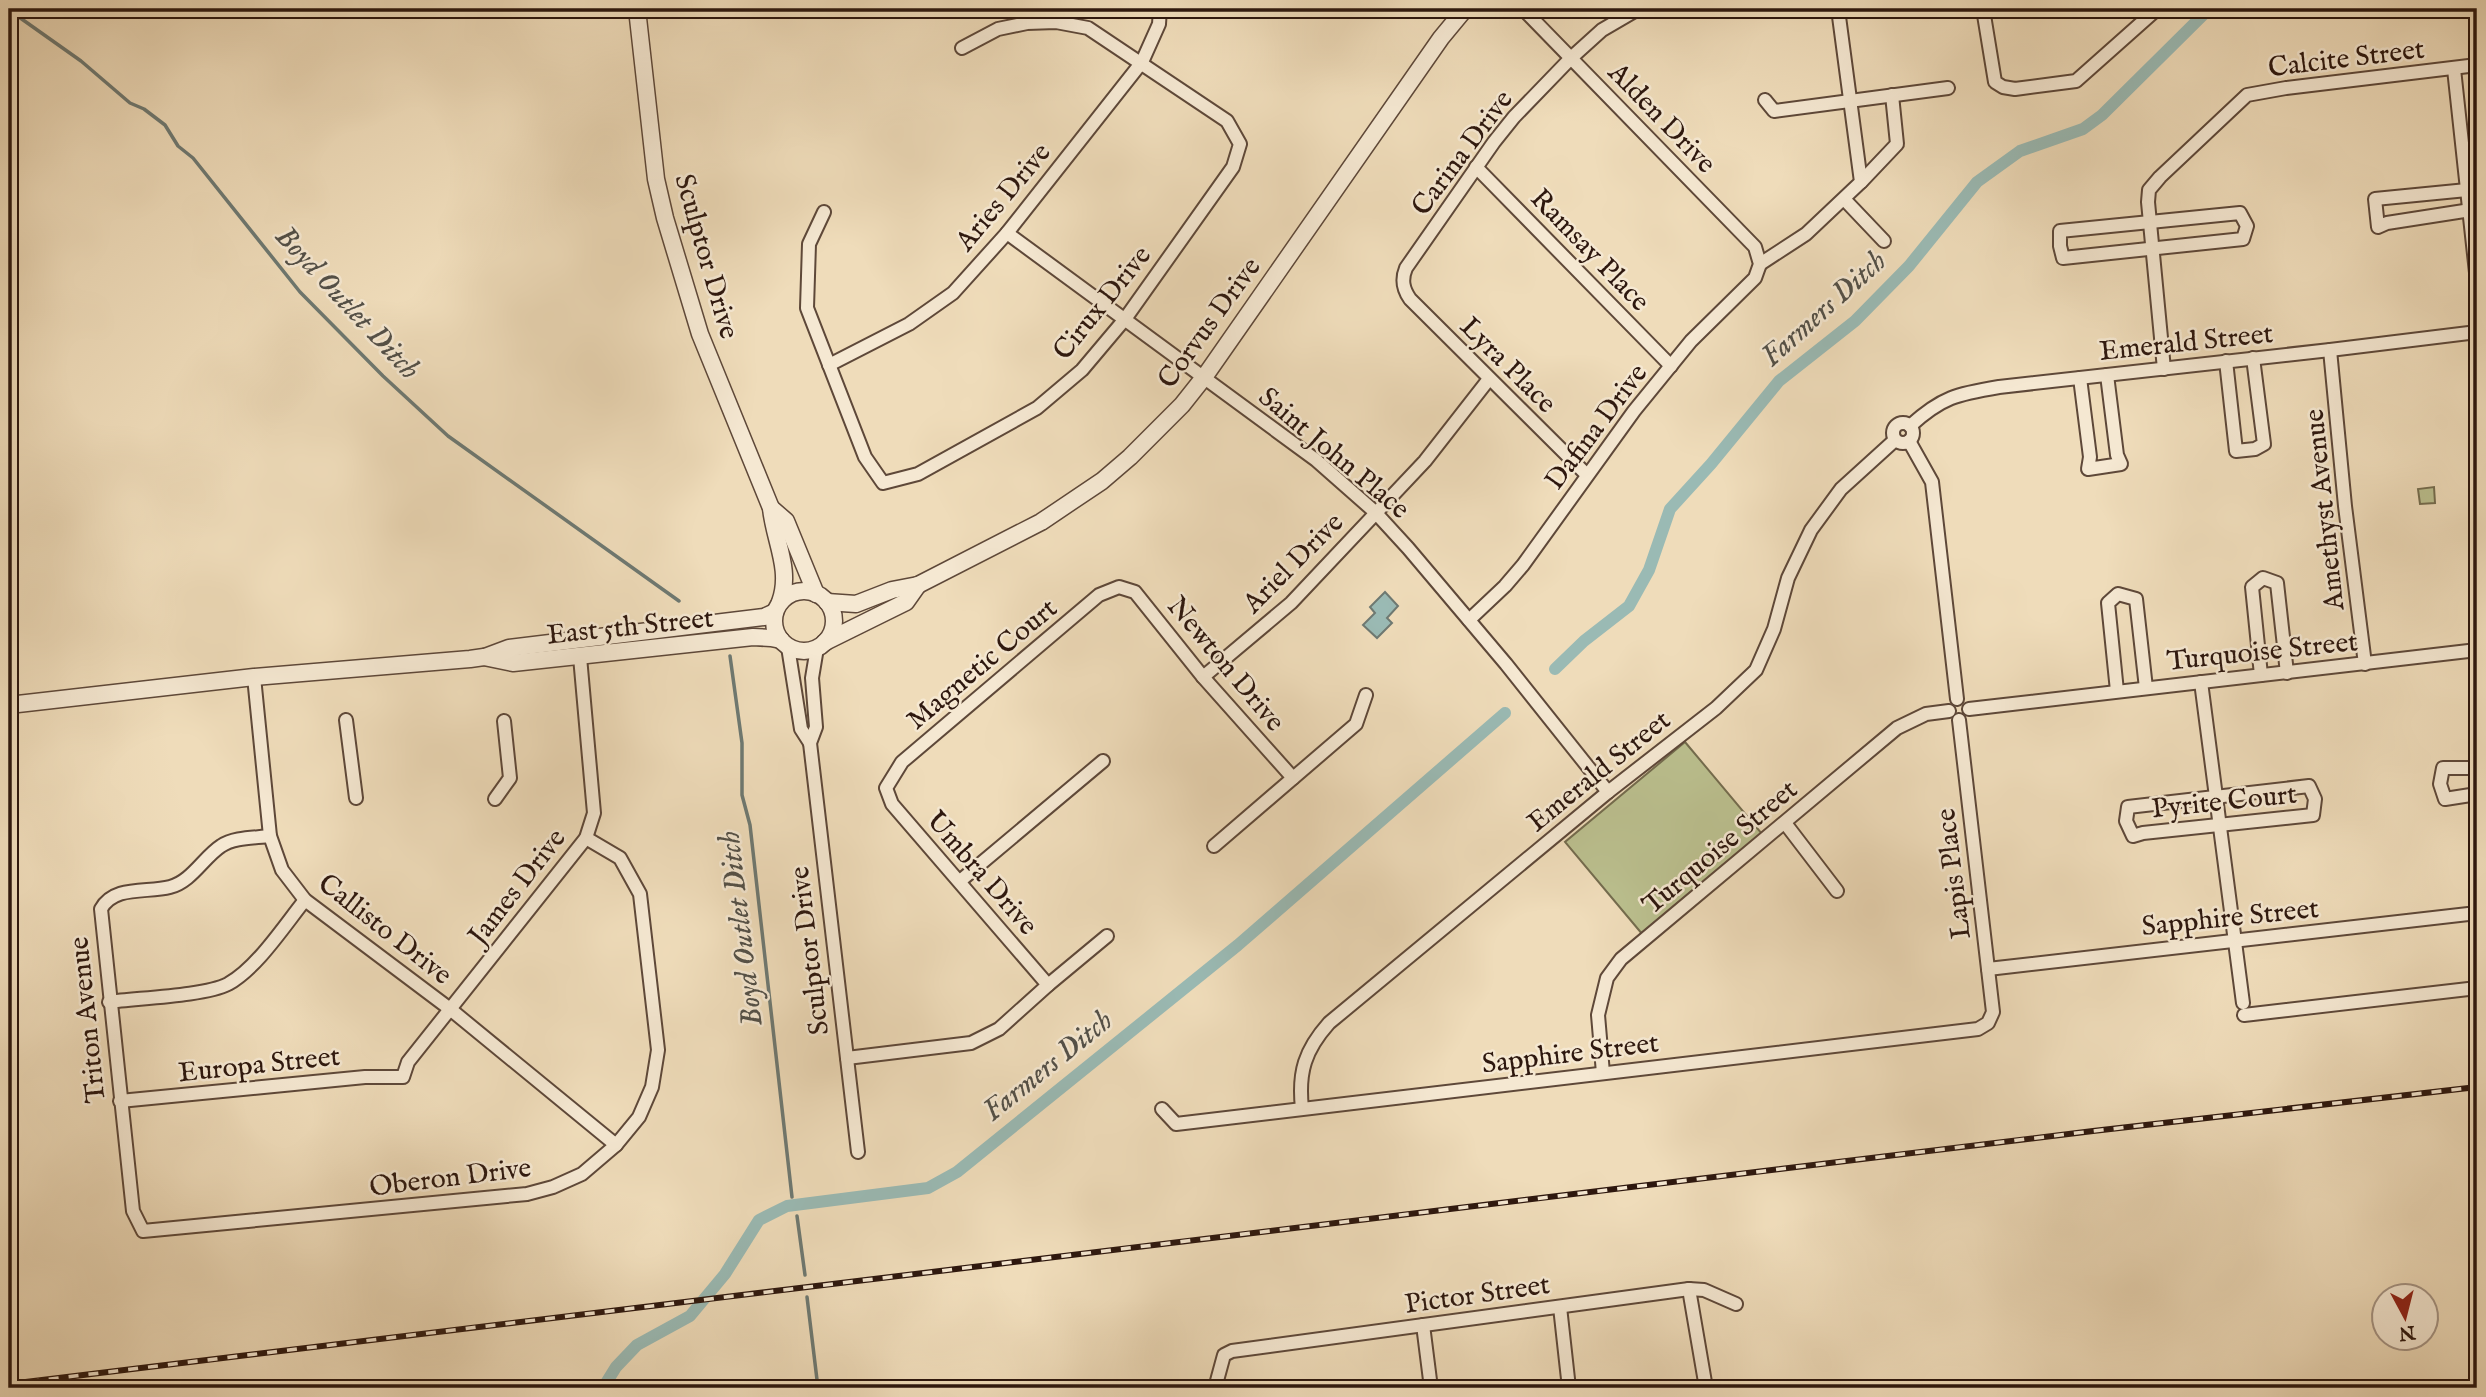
<svg xmlns="http://www.w3.org/2000/svg" width="2486" height="1397" font-family="'IM FELL English',serif">
<style>
.green{fill:#bbc08f;stroke:#746c4e;stroke-width:2}
.water{fill:#9abab4;stroke:#6e7972;stroke-width:2}
.lines{fill:none;stroke-linecap:round;stroke-linejoin:round}
.stream{stroke:#6e7972;stroke-width:3.5}
.canal{stroke:#9abab4;stroke-width:12}
.minor-casing{stroke:#5e4839;stroke-width:16}
.tertiary-casing{stroke:#5e4839;stroke-width:19}
.minor{stroke:#f5e8d2;stroke-width:12}
.tertiary{stroke:#f5e8d2;stroke-width:16}
.rail-casing{stroke:#2d170e;stroke-width:6}
.rail{stroke:#f5e8d2;stroke-width:3.5;stroke-dasharray:10;stroke-linecap:butt}
.labels{text-anchor:middle;stroke-width:5;stroke-linejoin:round;paint-order:stroke}
.street-label{font-size:28px;fill:#2d170e;stroke:#f5e8d2}
.water-label{font-size:30px;font-style:italic;fill:#535048;stroke:#f5e8d2}
</style>
<rect width="100%" height="100%" fill="#efdcba"/>
<filter id="stains"><feTurbulence type="fractalNoise" baseFrequency=".00286" numOctaves="4"/><feColorMatrix values="0 0 0 0 .2 0 0 0 0 .09 0 0 0 0 .02 0 0 0 .5 -.17"/></filter>
<radialGradient id="worn" r=".72"><stop offset=".6" stop-color="#630" stop-opacity="0"/><stop offset="1" stop-color="#630" stop-opacity=".3"/></radialGradient>
<g class="green">
<path d="M2434,487l1,16 -15,1 -2,-15z"/>
<path d="M1685,742l78,93 -120,100 -78,-93z"/>
</g>
<path class="water" d="M1385,592l13,14 -11,12 5,5 -15,15 -14,-13 12,-12 -5,-6z"/>
<g class="lines">
<g class="stream">
<path d="M9,10l72,51 49,42 14,6 21,16 13,21 15,12 107,134 83,84 65,60 231,165"/>
<path d="M730,656l12,87v52l8,30 42,372"/>
<path d="M797,1216l8,59"/>
<path d="M807,1297l11,91"/>
</g>
<g class="canal">
<path d="M1555,669l29,-28 45,-35 20,-36 21,-61 41,-45 68,-83 76,-60 54,-55 68,-84 43,-31 63,-22 19,-14 107,-106"/>
<path d="M603,1388l13,-21 21,-22 53,-29 35,-42 34,-54 28,-14 141,-18 29,-16 281,-227 267,-232"/>
</g>
<defs>
<g id="minor">
<path d="M1983,9l12,73 8,5 12,2 61,-8 81,-72"/>
<path d="M2454,69l23,213"/>
<path d="M1765,100l9,11 174,-23"/>
<path d="M1476,167l195,199"/>
<path d="M1861,182l36,-38 -5,-49"/>
<path d="M2477,189l-102,10 3,28 9,-4 90,-14"/>
<path d="M1844,199l40,42"/>
<path d="M824,212l-15,32 -2,64 58,149 18,26 35,-9 119,-66 45,-38 43,-51 108,-152 7,-23 -13,-23 -139,-93 -32,-6 -29,1 -29,6 -36,19"/>
<path d="M2240,213l7,13 -4,13 -180,19 -3,-12v-15z"/>
<path d="M1007,233l309,227 59,52 33,36 98,116 102,128"/>
<path d="M1760,264l46,-30 55,-52 -23,-173"/>
<path d="M2330,350l15,156 20,158"/>
<path d="M2226,361l10,90 19,-2 9,-5 -11,-86"/>
<path d="M829,365l80,-41 44,-31 54,-60 135,-171 17,-38 1,-15"/>
<path d="M2164,369l-16,-167 1,-12 11,-13 87,-82 39,-7 191,-23"/>
<path d="M2080,378l10,79 -2,12 33,-5 -4,-9 -10,-80"/>
<circle cx="1903" cy="433" r="10"/>
<path d="M1910,426c32,-29 47,-32 89,-39l331,-37 147,-18"/>
<path d="M1909,441l23,41 25,217"/>
<path d="M1587,475l-177,-176c-7,-10 -9,-19 -4,-31l88,-126 20,-25 57,-59 31,-28 36,-21"/>
<path d="M1469,620l36,-34 18,-21 111,-154 57,-70 64,-63 5,-14 -5,-17 -232,-238"/>
<path d="M788,647l13,82 9,14"/>
<path d="M817,648l-5,30 4,49 -6,16 48,409"/>
<path d="M2261,675l-9,-88 11,-9 14,5 10,90"/>
<path d="M254,677l16,159 12,34 23,30 145,109 166,136"/>
<path d="M1203,677l88,-74 134,-142 64,-82"/>
<path d="M2201,682l42,321"/>
<path d="M2117,691l-9,-88 10,-9 18,5 10,89"/>
<path d="M1969,709l508,-59"/>
<path d="M346,720l10,78"/>
<path d="M2477,768h-34l-3,16 5,15 32,-5"/>
<path d="M2309,786l6,13 -2,16 -170,18 -10,3 -7,-15 2,-14z"/>
<path d="M495,799l15,-21 -6,-57"/>
<path d="M1785,823l52,68"/>
<path d="M270,836c-15,2 -36,1 -49,10 -17,11 -30,36 -51,41 -23,6 -56,-2 -69,22l32,302 10,20 384,-37 26,-7 29,-13 34,-29 23,-28 13,-30 6,-37 -18,-156 -20,-36 -34,-20"/>
<path d="M1214,846l142,-122 10,-29"/>
<path d="M960,881l143,-120"/>
<path d="M1988,969l489,-56"/>
<path d="M1048,985l-156,-181 -6,-16 16,-26 197,-167 20,-8 16,5 68,85 90,101"/>
<path d="M109,1002c28,-4 96,-6 119,-18 29,-16 56,-58 77,-84"/>
<path d="M2244,1015l233,-27"/>
<path d="M847,1058l124,-15 28,-14 49,-44 59,-49"/>
<path d="M1603,1073l-5,-58 9,-37 14,-19 276,-231 29,-14 23,-3"/>
<path d="M120,1101l245,-24h38l5,-15 178,-224 8,-25 -14,-156"/>
<path d="M1302,1108c-4,-36 3,-58 27,-85l279,-231 108,-84 40,-38 18,-41 14,-51 23,-48 30,-41 54,-49"/>
<path d="M1162,1109l14,15 802,-95 10,-6 5,-11 -34,-292"/>
<path d="M1689,1289l17,99"/>
<path d="M1560,1307l9,81"/>
<path d="M1423,1325l8,63"/>
<path d="M1215,1388l9,-33 8,-4 457,-62 15,1 32,14"/>
</g>
<g id="tertiary">
<path d="M637,9l19,170 9,39 35,116 71,174c3,32 21,62 9,94"/>
<path d="M771,508l15,13 30,73"/>
<circle cx="804" cy="621" r="30"/>
<path d="M827,602l29,2 36,-14 26,-5 123,-63 61,-41 28,-24 52,-52 23,-29 236,-338 24,-29"/>
<path d="M825,642l81,-40 12,-17"/>
<path d="M485,657l24,-9 255,-31 11,-5"/>
<path d="M9,705l245,-28 216,-18 14,-2 29,6 240,-26 18,1 10,2"/>
</g>
</defs>
<use href="#minor" class="minor-casing"/>
<use href="#tertiary" class="tertiary-casing"/>
<use href="#minor" class="minor"/>
<use href="#tertiary" class="tertiary"/>
<defs>
<path id="rail" d="M9,1384l2084,-253 384,-44"/>
</defs>
<use href="#rail" class="rail-casing"/>
<use href="#rail" class="rail"/>
</g>
<g class="labels">
<g class="street-label">
<text transform="translate(2346 57) rotate(-7)" y="10">Calcite Street</text>
<text transform="translate(1663 117) rotate(46)" y="10">Alden Drive</text>
<text transform="translate(1461 152) rotate(-53)" y="10">Carina Drive</text>
<text transform="translate(1002 196) rotate(-50)" y="10">Aries Drive</text>
<text transform="translate(1591 249) rotate(46)" y="10">Ramsay Place</text>
<text transform="translate(708 256) rotate(74)" y="10">Sculptor Drive</text>
<text transform="translate(1101 302) rotate(-51)" y="10">Cirux Drive</text>
<text transform="translate(1208 322) rotate(-54)" y="10">Corvus Drive</text>
<text transform="translate(2186 341) rotate(-6)" y="10">Emerald Street</text>
<text transform="translate(1509 364) rotate(45)" y="10">Lyra Place</text>
<text transform="translate(1595 426) rotate(-53)" y="10">Dafina Drive</text>
<text transform="translate(1335 452) rotate(40)" y="10">Saint John Place</text>
<text transform="translate(2323 510) rotate(-96)" y="10">Amethyst Avenue</text>
<text transform="translate(1292 562) rotate(-45)" y="10">Ariel Drive</text>
<text transform="translate(630 625) rotate(-6)" y="10">East 5th Street</text>
<text transform="translate(2262 650) rotate(-6)" y="10">Turquoise Street</text>
<text transform="translate(981 663) rotate(-40)" y="10">Magnetic Court</text>
<text transform="translate(1227 663) rotate(50)" y="10">Newton Drive</text>
<text transform="translate(1598 770) rotate(-39)" y="10">Emerald Street</text>
<text transform="translate(2224 800) rotate(-6)" y="10">Pyrite Court</text>
<text transform="translate(1719 846) rotate(-40)" y="10">Turquoise Street</text>
<text transform="translate(983 872) rotate(49)" y="10">Umbra Drive</text>
<text transform="translate(1952 874) rotate(-97)" y="10">Lapis Place</text>
<text transform="translate(516 886) rotate(-52)" y="10">James Drive</text>
<text transform="translate(2230 916) rotate(-6)" y="10">Sapphire Street</text>
<text transform="translate(386 928) rotate(38)" y="10">Callisto Drive</text>
<text transform="translate(808 951) rotate(-97)" y="10">Sculptor Drive</text>
<text transform="translate(86 1020) rotate(-96)" y="10">Triton Avenue</text>
<text transform="translate(1570 1052) rotate(-7)" y="10">Sapphire Street</text>
<text transform="translate(259 1063) rotate(-6)" y="10">Europa Street</text>
<text transform="translate(450 1176) rotate(-7)" y="10">Oberon Drive</text>
<text transform="translate(1477 1293) rotate(-8)" y="10">Pictor Street</text>
</g>
<g class="water-label">
<text transform="translate(348 302) rotate(47)" y="10">Boyd Outlet Ditch</text>
<text transform="translate(1823 308) rotate(-42)" y="10">Farmers Ditch</text>
<text transform="translate(740 929) rotate(-97)" y="10">Boyd Outlet Ditch</text>
<text transform="translate(1047 1065) rotate(-39)" y="10">Farmers Ditch</text>
</g>
</g>
<rect width="2486" height="1397" fill="none" stroke="#efdcba" stroke-width="35"/>
<rect x="10" y="10" width="2465" height="1376" fill="none" stroke="#2d170e" stroke-width="3.5"/>
<rect x="18" y="18" width="2451" height="1362" fill="none" stroke="#2d170e" stroke-width="2"/>
<g transform="translate(2405 1317) rotate(173)"><circle r="33" fill="#f5e8d2" stroke="#a59484" stroke-width="2"/>
<path d="M0-5L12 26L0 18L-12 26Z" fill="#8f2418"/>
<text y="-10" font-size="19" font-weight="bold" text-anchor="middle" fill="#2d170e">N</text>
</g>
<rect width="100%" height="100%" filter="url(#stains)"/>
<rect width="100%" height="100%" fill="url(#worn)"/>
</svg>
